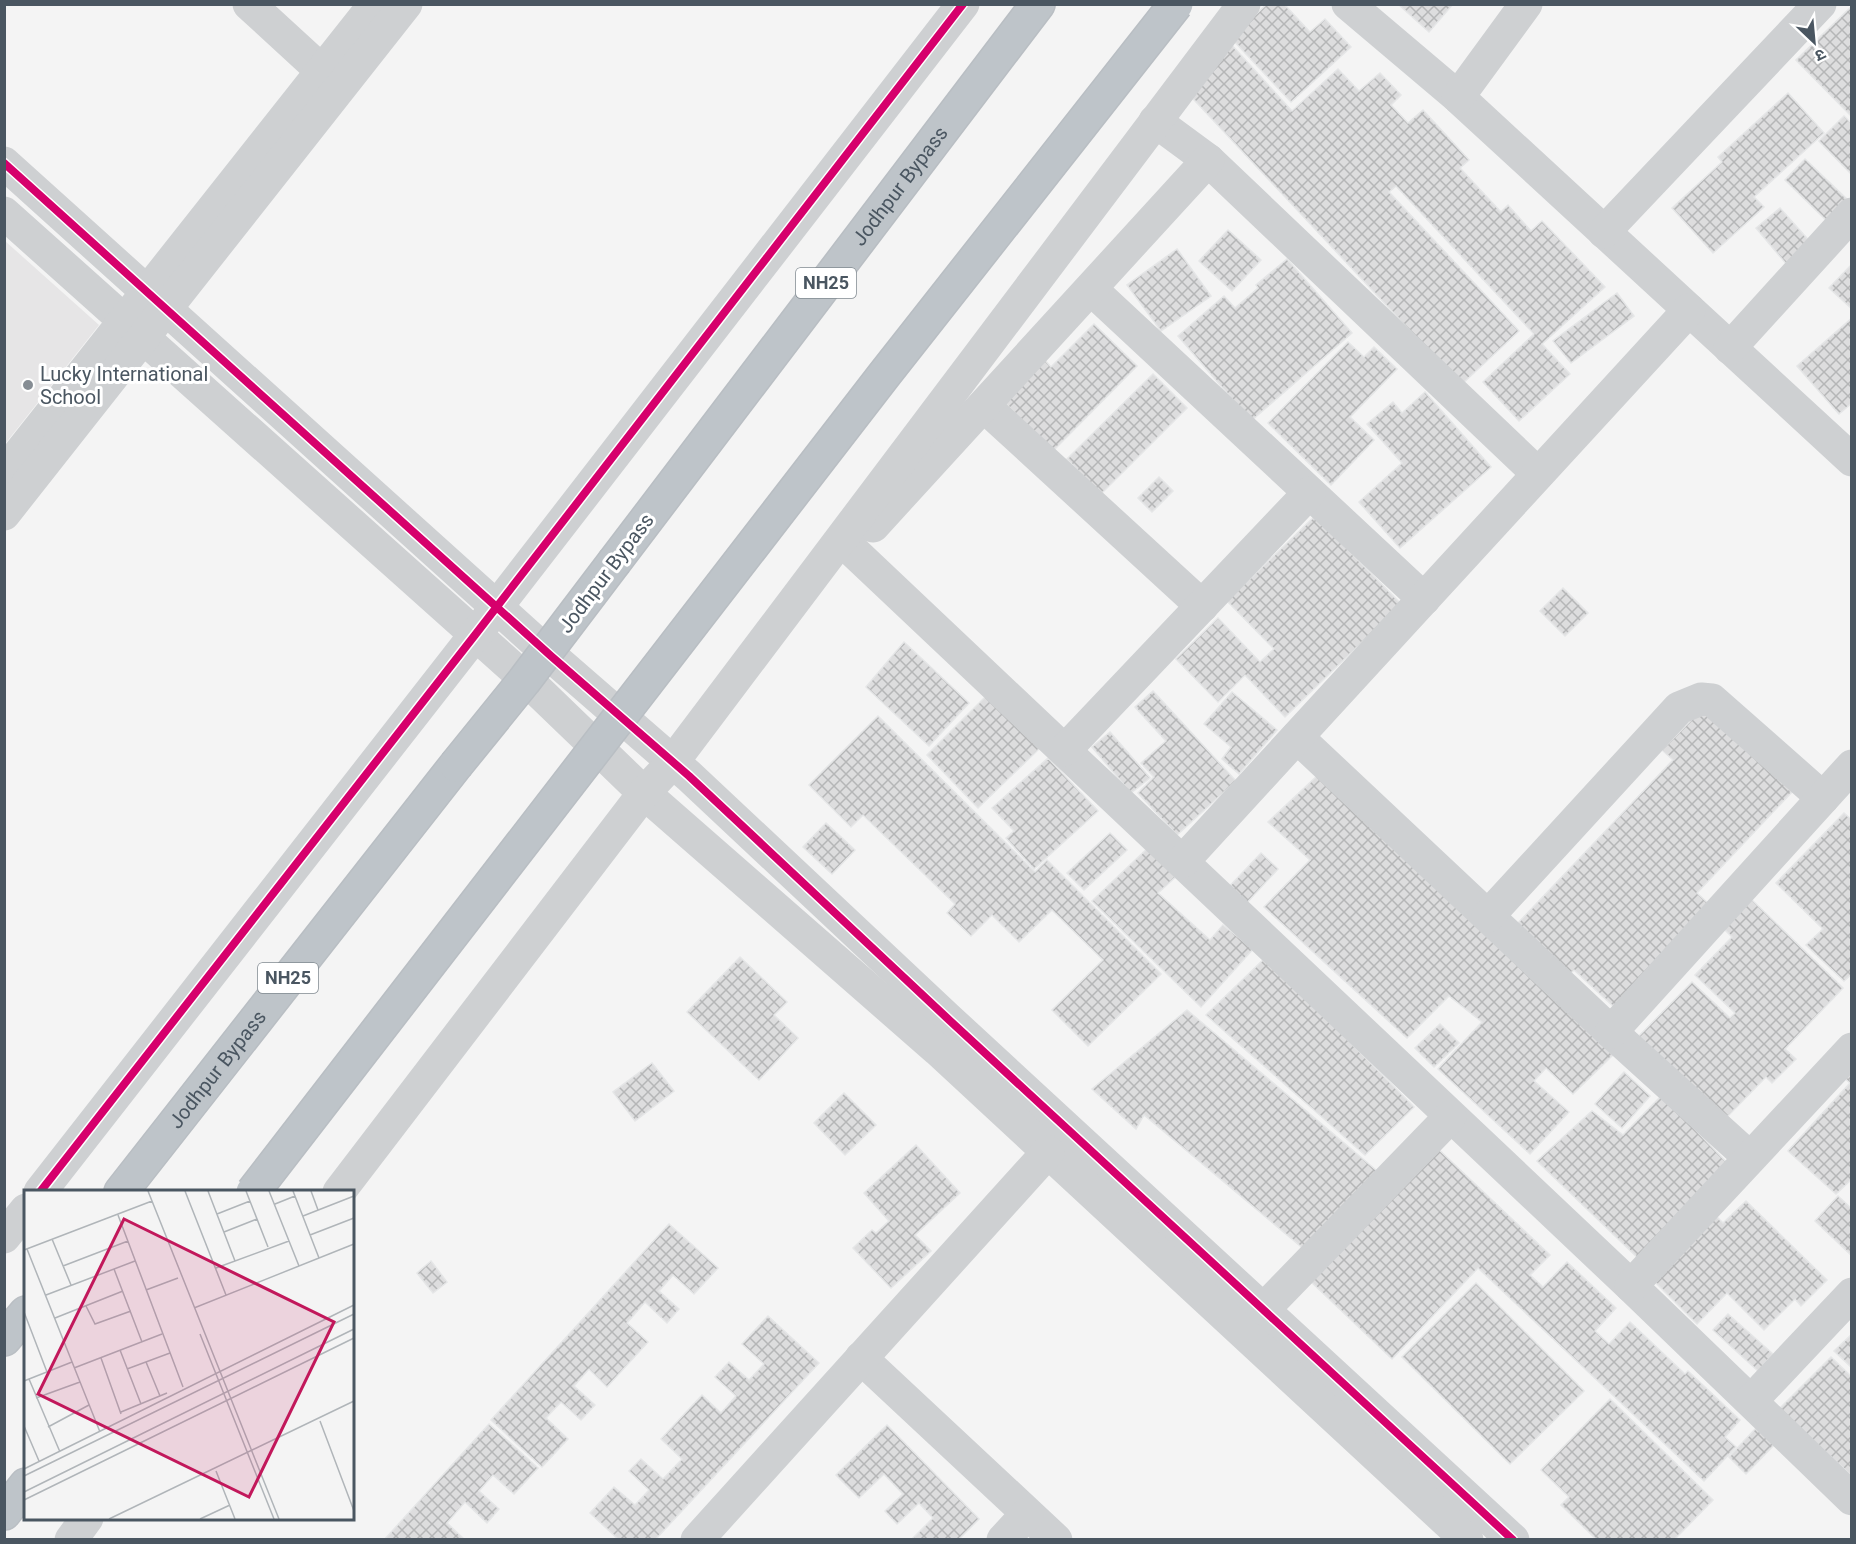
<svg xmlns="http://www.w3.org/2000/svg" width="1856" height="1544" font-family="Roboto,'Noto Sans Devanagari',sans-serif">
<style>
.education{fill:#e6e5e6}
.building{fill:url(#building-cross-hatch);stroke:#e5e6e7;stroke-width:1.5}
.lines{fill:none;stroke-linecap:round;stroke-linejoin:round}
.highway-casing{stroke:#b9bec3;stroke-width:36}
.minor{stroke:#ced0d2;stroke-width:33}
.highway{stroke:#bec4c9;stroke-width:33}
.highway-bridge-casing{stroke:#b9bec3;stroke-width:36;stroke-linecap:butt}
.highway-bridge{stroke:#bec4c9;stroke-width:33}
.cycleway-casing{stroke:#fff;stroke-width:11}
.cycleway{stroke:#d6006c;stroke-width:8}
.poi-dot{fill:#868d94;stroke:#fff;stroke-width:2}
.labels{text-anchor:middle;stroke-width:6;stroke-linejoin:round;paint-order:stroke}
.shield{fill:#fff;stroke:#808990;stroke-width:1.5}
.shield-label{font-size:18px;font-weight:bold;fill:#4a5661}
.street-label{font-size:20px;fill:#4a5661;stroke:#fff}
.poi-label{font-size:20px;fill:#4a5661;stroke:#fff;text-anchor:start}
.inset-road{fill:none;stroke:#b0b5b9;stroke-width:1.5}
.view{fill:#c2185b;fill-opacity:0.15;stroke:#c2185b;stroke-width:3}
.inset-edge{fill:none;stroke:#4a5661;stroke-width:3}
</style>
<defs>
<pattern id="building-cross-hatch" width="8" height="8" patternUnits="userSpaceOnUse" patternTransform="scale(1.5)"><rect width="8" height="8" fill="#ddddde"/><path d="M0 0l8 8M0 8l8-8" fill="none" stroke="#b5b6b7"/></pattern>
</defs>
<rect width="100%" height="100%" fill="#f4f4f4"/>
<path class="education" d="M5,241l94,84 -94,119z"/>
<g class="building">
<path d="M1267,4h17l26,28 15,-13 26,28 -60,55 -60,-64z"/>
<path d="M1398,4h55l-24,28z"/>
<path d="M1852,6v111l-56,-57z"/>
<path d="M1229,42l63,69 46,-42 21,22 21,-18 21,22 -10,10 17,18 15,-13 46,50 -9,8 41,44 7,-7 23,26 11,-10 63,66 -63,57 28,30 -51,47 -36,-39 51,-48 -138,-148 -7,6 130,139 -58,54 -279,-298z"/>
<path d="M1788,93l36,40 -70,64 10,10 -51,46 -41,-45 50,-46 -4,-5z"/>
<path d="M1844,116l8,8v51l-33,-34z"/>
<path d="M1805,159l44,42 -21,21 -43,-42z"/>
<path d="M1780,208l33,37 -25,21 -32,-38z"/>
<path d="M1228,230l33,30 -29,31 -33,-30z"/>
<path d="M1177,249l34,47 -50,35 -34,-46z"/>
<path d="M1287,259l65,74 -101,88 -73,-85 46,-40 11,12 23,-20 -2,-3z"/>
<path d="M1852,264v45l-23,-21z"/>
<path d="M1617,293l17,23 -63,47 -18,-22z"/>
<path d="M1852,318v85l-13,11 -42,-48z"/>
<path d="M1094,324l43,42 -84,85 -51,-51 41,-42 8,9z"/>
<path d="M1348,342l16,15 10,-10 23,22 -47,48 24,23 -43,45 -63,-62z"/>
<path d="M1153,374l34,34 -86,86 -34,-35z"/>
<path d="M1425,392l66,75 -91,81 -41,-46 43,-39 -35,-39 26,-22 9,11z"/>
<path d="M1159,477l14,14 -21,21 -14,-14z"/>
<path d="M1315,516l86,88 -116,113 -40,-42 -27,27 -42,-43 42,-41 42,44 14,-13 -47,-48z"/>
<path d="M1563,588l25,25 -23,23 -25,-25z"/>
<path d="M904,642l65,61 -40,43 -63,-59z"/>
<path d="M1153,691l83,90 -59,54 -39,-42 16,-16 -13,-14 25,-22 -31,-34z"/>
<path d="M990,692l50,56 -62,60 -51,-53z"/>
<path d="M1232,692l45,38 -38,44 -17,-15 9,-12 -27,-23z"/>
<path d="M1703,708l89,84 -95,101 13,12 -96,102 -40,-37 -5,5 -53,-50 157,-165 -11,-10z"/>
<path d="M878,716l157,156 12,-12 114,114 -73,72 -36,-36 51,-50 -51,-50 -33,32 -27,-27 -21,21 -24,-23 8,-9 -92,-89 -12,12 -42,-42z"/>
<path d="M1110,732l40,46 -19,15 -39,-46z"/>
<path d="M1048,758l50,53 -64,58 -28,-31 8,-7 -22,-23z"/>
<path d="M1318,775l295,280 -40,39 -27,-26 -12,13 35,31 -39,42 -92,-85 44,-47 -33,-26 -42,42 -143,-131 46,-47 -42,-38z"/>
<path d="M1844,813l8,7v154l-8,7 -38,-36 17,-16 -47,-46z"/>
<path d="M826,823l29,27 -23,24 -29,-27z"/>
<path d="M1110,833l17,17 -43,40 -17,-17z"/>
<path d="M1151,845l30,27 -23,21 52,47 13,-15 30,24 -52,58 -109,-106z"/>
<path d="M1261,853l17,16 -35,38 -18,-16z"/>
<path d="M1752,900l91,88 -58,61 11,10 -24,24 -6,-6 -41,42 -87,-82 54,-55 38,36 5,-5 -40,-38 37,-38 -8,-8z"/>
<path d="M740,957l47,45 -13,13 24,23 -39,42 -72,-68z"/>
<path d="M1266,957l148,150 -49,48 -159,-140z"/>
<path d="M1187,1010l196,166 -78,74 -161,-135 -8,14 -44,-40z"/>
<path d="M1440,1024l19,19 -25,24 -19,-19z"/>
<path d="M652,1063l22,28 -39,30 -22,-29z"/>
<path d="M1852,1066v113l-16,15 -48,-43 62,-68 -8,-7z"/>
<path d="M1624,1072l26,24 -28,32 -27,-24z"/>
<path d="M844,1093l32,32 -31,30 -31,-32z"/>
<path d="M1662,1095l69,72 -89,95 -105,-101 55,-50 31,24z"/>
<path d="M916,1145l44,48 -45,42 16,16 -40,37 -38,-40 19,-18 4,3 13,-12 -25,-28z"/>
<path d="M1434,1145l116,110 -20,20 13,12 24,-25 49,46 -21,23 14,13 21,-22 55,52 3,-3 52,49 -15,17 11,10 -32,34 -226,-213 -86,91 -84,-80z"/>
<path d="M1838,1196l14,13v47l-37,-35z"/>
<path d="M1746,1201l81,79 -26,26 -6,-7 -31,31 -37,-37 -30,31 -48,-48 63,-64 11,11z"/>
<path d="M669,1224l49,44 -24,26 -21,-19 -14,16 20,18 -12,14 -22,-21 -18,21 21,19 -41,45 -18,-18 -15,17 21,19 -14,15 -20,-18 -15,16 22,21 -26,28 -51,-47z"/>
<path d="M431,1261l16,21 -14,11 -16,-20z"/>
<path d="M1476,1283l108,108 -74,73 -108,-107z"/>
<path d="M1728,1314l45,40 -15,17 -45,-41z"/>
<path d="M768,1316l51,47 -164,177h-36l-29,-27 24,-26 21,18 14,-15 -20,-19 12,-12 22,20 19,-20 -21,-20 41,-44 19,18 15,-17 -21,-19 14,-15 20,18 15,-16 -22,-20z"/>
<path d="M1852,1334v34l-18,-17z"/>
<path d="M1831,1357l21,20v99l-73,-67z"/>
<path d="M1610,1399l103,101 -39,40h-77l-36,-35 8,-8 -28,-27z"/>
<path d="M489,1424l49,44 -24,26 -21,-19 -14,16 20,18 -12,14 -22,-21 -18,21 18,17h-81z"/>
<path d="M887,1425l92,94 -21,21h-47l22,-22 -14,-15 -22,21 -12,-13 18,-17 -19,-20 -25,24 -23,-23z"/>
<path d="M1756,1428l18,17 -28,29 -17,-17z"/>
</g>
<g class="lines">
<defs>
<g id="highway">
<path id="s1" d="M615,561l423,-557"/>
<path id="s2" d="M121,1192l335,-427"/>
<path d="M4,1339l22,-26"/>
<path d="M4,1513l22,-28"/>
</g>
</defs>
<use href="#highway" class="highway-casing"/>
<g class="minor">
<path d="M249,4l73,67"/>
<path d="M1348,4l110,93 394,363"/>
<path d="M1458,97l68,-93"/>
<path d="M1155,121l53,39 330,314"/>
<path d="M4,163l547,493 138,120 258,242 566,522"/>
<path d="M4,213l528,472 112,108 294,257 529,490"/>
<path d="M1604,232l216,-228"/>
<path d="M1091,289l333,310"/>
<path d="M1730,348l122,-134"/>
<path d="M984,406l218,200"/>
<path d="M4,473l371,-469"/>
<path d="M4,514l402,-510"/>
<path d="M873,526l335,-366"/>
<path d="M852,550l779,736 221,213"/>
<path d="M1297,737l314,295 138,125"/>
<path d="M1065,750l244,-257"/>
<path d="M1183,861l506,-551"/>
<path d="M1488,916l191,-208 22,-9 11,1 111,98"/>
<path d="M1611,1032l241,-266"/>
<path d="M40,1192l435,-557 488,-631"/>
<path d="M339,1192l305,-399 28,-30 572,-759"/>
<path d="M4,1237l22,-27"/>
<path d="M1631,1286l221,-237"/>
<path d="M1264,1309l186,-192"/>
<path d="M861,1358l195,182"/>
<path d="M1751,1401l101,-107"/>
<path d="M71,1540l16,-22"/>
<path d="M697,1540l351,-388"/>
<path d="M1003,1540l24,-26"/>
</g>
<use href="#highway" class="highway"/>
<defs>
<g id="highway-bridge">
<path d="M456,765l68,-84 91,-120"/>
<path d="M253,1192l631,-817 292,-371"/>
</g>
</defs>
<use href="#highway-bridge" class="highway-bridge-casing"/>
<use href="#highway-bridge" class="highway-bridge"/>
<defs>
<g id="cycleway">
<path d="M4,163l547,493 138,120 258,242 566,522"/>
<path d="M40,1192l435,-557 488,-631"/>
</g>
</defs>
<use href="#cycleway" class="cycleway-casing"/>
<use href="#cycleway" class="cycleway"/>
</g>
<circle class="poi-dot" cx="28" cy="385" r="6"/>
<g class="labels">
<g class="shield">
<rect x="796" y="268" width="60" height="30" rx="4.5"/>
<rect x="258" y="963" width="60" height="30" rx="4.5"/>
</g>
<g class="shield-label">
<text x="826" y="289">NH25</text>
<text x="288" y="984">NH25</text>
</g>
<g class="street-label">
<text dy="7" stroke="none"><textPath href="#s1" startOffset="471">Jodhpur Bypass</textPath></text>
<text transform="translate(606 573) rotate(-53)" y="7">Jodhpur Bypass</text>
<text dy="7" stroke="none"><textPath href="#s2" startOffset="156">Jodhpur Bypass</textPath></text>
</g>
<g class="poi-label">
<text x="40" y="381">Lucky International<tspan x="40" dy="23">School</tspan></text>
</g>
</g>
<g transform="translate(24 1190)">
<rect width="330" height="330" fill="#f4f4f4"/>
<path class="inset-road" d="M124,1l131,328M161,1l41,104M184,1l27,70M222,1l22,56M245,1l30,75M269,1l26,67M287,1l7,19M251,14l20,-8M193,24l33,-13M94,25l65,172M279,26l51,-20M200,42l33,-13M286,45l44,-17M28,49l19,46M3,59l73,183M0,60l128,-49M39,76l65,-25M192,78l73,-27M90,79l28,73M122,100l32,-12M22,105l89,-34M62,116l9,18 36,-13M170,118l160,-64M0,122l23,60M31,128l68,-27M176,144l74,185M96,160l21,54M77,168l20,56M122,172l14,34M50,178l88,-34M103,179l43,-16M5,189l31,73M0,191l48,-19M12,208l44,-16M97,222l46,-19M296,231l34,90M0,236l15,35M24,237l41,-22M0,279l330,-164M192,281l19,48M0,286l330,-162M0,302l330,-163M0,310l330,-162M85,329l245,-118M176,329l30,-14"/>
<path class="view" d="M100,29l210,103 -85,175 -211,-103z"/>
<rect width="330" height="330" class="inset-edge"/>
</g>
<rect width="1856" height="1544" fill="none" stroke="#4a5661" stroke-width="12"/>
<g transform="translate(1814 42) rotate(154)" stroke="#ffffff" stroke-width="4.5" paint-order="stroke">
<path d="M0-4.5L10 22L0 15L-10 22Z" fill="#4a5661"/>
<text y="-9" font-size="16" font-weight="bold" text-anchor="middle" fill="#4a5661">उ</text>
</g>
</svg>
